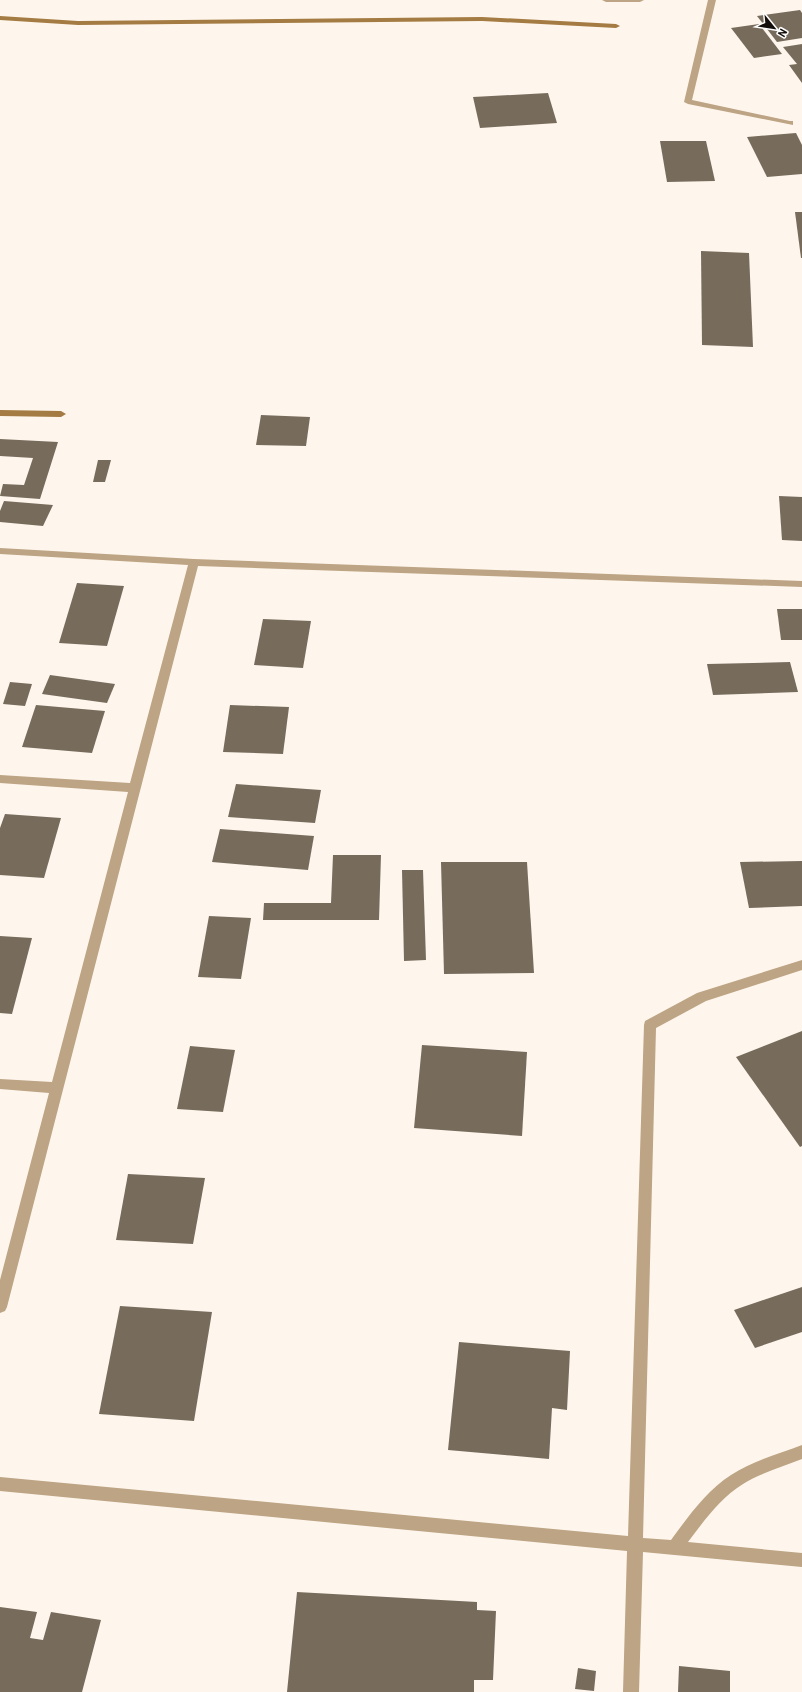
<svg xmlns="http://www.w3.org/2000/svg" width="802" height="1692" font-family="Barlow,sans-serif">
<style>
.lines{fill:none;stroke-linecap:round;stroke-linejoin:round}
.stream{fill:#a47b42;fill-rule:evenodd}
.building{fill:#776b5c}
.minor{fill:#bda484;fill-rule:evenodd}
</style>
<rect width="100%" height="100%" fill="#fef6ec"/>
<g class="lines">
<g class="stream">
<path d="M0,16l78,5 404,-4 134,7 4,2 -4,2 -134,-7 -404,4 -78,-5z"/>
<path d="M0,410l61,1 5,3 -5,3 -61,-1z"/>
</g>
</g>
<g class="building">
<path d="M800,10l2,3v25l-25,4 -20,-26z"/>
<path d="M759,24l23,30 -28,4 -23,-30z"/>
<path d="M802,44v39l-13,-18 8,-1 -14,-17z"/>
<path d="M548,93l9,30 -77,5 -7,-31z"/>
<path d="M796,133l6,12v29l-35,3 -20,-40z"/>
<path d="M660,141h46l9,40 -48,1z"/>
<path d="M795,212h7v46h-1z"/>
<path d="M701,251l48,2 4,94 -51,-2z"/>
<path d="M261,415l49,2 -4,29 -50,-1z"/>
<path d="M0,439l58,3 -18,57 -40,-3 3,-12 21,1 9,-27 -33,-2z"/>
<path d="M98,460h13l-6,22h-12z"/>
<path d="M779,496l23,1v44l-20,-1z"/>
<path d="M4,501l49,4 -10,21 -43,-4v-11z"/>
<path d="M77,583l47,3 -17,60 -48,-3z"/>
<path d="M777,609h25v31h-21z"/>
<path d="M263,619l48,2 -8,47 -49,-3z"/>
<path d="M790,662l8,30 -85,3 -6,-31z"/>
<path d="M50,675l65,9 -8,19 -65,-9z"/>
<path d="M10,682l22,2 -7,22 -22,-2z"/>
<path d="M36,705l69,6 -13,42 -70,-6z"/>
<path d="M230,705l59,2 -6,47 -60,-2z"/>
<path d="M236,784l85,6 -6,33 -87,-6z"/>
<path d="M5,814l56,4 -17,60 -44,-3v-47z"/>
<path d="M220,829l94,7 -6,34 -96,-8z"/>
<path d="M333,855h48l-2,65h-116l1,-17h67z"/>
<path d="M802,861v45l-53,2 -9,-46z"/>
<path d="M441,862h86l7,111 -90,1z"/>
<path d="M402,870h21l3,90 -22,1z"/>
<path d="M209,916l42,2 -10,61 -43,-2z"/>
<path d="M0,936l32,2 -20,76 -12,-1z"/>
<path d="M802,1031v115l-2,1 -64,-90z"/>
<path d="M422,1045l105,7 -5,84 -108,-8z"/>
<path d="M190,1046l45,4 -12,62 -46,-3z"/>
<path d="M128,1174l77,4 -12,66 -77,-4z"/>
<path d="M802,1287v45l-47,16 -21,-38z"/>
<path d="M120,1306l92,6 -18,109 -95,-7z"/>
<path d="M459,1342l111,9 -3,59 -15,-2 -3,51 -101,-9z"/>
<path d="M297,1592l180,10v8l19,1 -3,69h-19v12h-187z"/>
<path d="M0,1607l37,5 -7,26 13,2 8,-28 50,8 -19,72h-82z"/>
<path d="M679,1666l51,5v21h-52z"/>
<path d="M578,1668l18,3 -2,20 -19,-2z"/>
</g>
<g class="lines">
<g class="minor">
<path d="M602,0h42l-4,2h-34z"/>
<path d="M708,0h8l-24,100 98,21h3v4l-105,-21 -4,-2z"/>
<path d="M0,548l194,11 608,22v6l-604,-21 -191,741 -2,4 -5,2v-33l49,-187 -49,-4v-10l52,3 76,-290 -128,-9v-8l130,8 58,-218 -188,-11z"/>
<path d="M802,960v10l-96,31 -50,27 -13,510 28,2c17,-23 35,-49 60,-65 22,-14 47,-21 71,-30v14c-20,8 -41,14 -59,25 -23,14 -39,37 -55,58l114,11v14l-159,-15 -4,140h-16l4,-141 -627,-60v-14l628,59 16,-511 1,-4 52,-28z"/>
</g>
</g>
<g transform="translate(774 28) rotate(120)" stroke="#ffffff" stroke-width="3" paint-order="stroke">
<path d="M0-3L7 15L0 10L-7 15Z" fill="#130e09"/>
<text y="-6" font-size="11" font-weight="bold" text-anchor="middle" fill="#130e09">N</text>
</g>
</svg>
